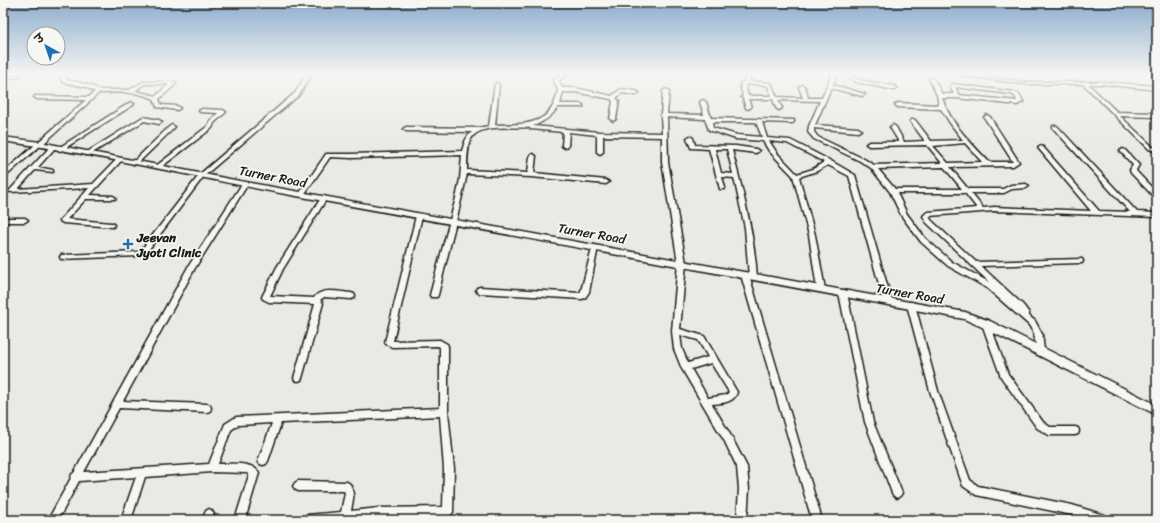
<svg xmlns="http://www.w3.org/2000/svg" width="1160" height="523" font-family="Sriracha,'Playpen Sans Deva',sans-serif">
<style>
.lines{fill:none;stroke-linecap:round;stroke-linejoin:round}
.minor-casing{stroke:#1c1c1c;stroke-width:3}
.major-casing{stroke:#1c1c1c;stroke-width:3}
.minor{fill:#f6f6f2;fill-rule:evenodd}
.major{fill:#f6f6f2;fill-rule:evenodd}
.poi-dot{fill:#1f6fb2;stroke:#f6f6f2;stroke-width:1.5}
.labels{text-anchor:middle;stroke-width:3.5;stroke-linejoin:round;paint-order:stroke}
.street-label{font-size:13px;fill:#1c1c1c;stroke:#f6f6f2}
.poi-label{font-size:13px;font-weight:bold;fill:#1c1c1c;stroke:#f6f6f2;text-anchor:start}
</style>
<rect width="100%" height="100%" fill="#e9e9e5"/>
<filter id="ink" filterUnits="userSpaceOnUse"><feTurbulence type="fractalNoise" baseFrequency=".025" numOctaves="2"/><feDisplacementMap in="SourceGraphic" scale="8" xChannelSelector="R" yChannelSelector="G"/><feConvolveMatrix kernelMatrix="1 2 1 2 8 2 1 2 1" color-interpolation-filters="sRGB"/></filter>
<g filter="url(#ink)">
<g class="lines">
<defs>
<g id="minor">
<path d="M60,74h5l2,6 23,5 9,5h30l14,-8h33v2l-17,15 2,6 16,1 3,2 -3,2 -20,-3 -3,-8c-17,-8 -37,-7 -55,-6l-57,52 -2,1 -35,31 -2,1v-5l83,-73 -49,-1 -3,-2 1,-1 54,1 6,-5 -9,-5 -23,-5zM144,84h25l-13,12 -21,-5z"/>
<path d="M307,74h5l-13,21 -95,81 -58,77 -7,3 -78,3 -1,-2 1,-2h2l75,-3 4,-3 58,-75 95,-81z"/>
<path d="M562,74h6l-9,6 3,8h13l37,8 9,-7 15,2 3,2 -3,2 -14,-2 -6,5 3,3 -3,18 -3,2 -3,-2 3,-18 -2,-2 -36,-7h-12l-3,12h21l2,1v2h-25c-6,9 -14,15 -25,19l67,6 62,1 -1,-18 2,-24 3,-2 3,2 -2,23 37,1 -4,-13 3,-2 3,2 5,16 83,2v2l-2,1 -30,-1 5,16 23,2 41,21 24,14 37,127 -1,2h-6l-1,-2 -35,-126 -21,-11 -11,6 -18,6 16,58 10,54 -1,2h-6l-1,-2 -8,-54 -16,-59 -24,-25 -6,-10 -27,-2 -27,-9 -4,-11 -38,-2 1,45 18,101 -6,66 24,7 33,56c-3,11 -15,11 -25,12l19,32 16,31 2,22 -2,31h-10l2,-31 -2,-22 -12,-25 -43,-73 -8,-20 -2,-18 6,-68 -16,-101v-25l-59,-1v16l-3,2 -3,-2v-17l-28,-3 -1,14 -3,2 -3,-2 1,-14 -32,-3 -3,-2c-14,2 -49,-4 -57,12 -4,9 -4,21 -4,31l61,3 2,-17 3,-2 3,2 -2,17 72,7 3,2 -3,2 -75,-7 -64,-3 -8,35 -21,86 -1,2h-6l-1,-2 27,-101 3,-15 2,-24 -111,3 -21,-1 -26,38 -2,1 -3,-2 27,-40h25l111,-3c2,-7 4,-15 10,-19l-66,-1 -3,-2 3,-2 71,1 12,-2 6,-43 4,1 -4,41c29,-1 56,2 63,-34l-4,-11zM712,122h44l6,15 -25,-2 -24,-7zM769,141l18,2 37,19 -11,7 -16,5 -20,-21zM680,335l18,5 10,17 -20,6 -6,-14zM711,363l18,29 -3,3 -18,3 -17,-29z"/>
<path d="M744,74h4l2,7 21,2 6,14 26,1 -4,-11 3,-2 3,2 3,11h14l10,-24h5l-4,11 32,9 -3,2 -31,-8 -16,37 43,3 3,2 -3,2 -44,-4v4l4,5 46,22 10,6 68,-2 -15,-18 -58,1 -3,-2 3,-2h30l-9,-15 3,-2 3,2 8,15 21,-1 -15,-20 1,-1h4l16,21 32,-1 -13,-17 -9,-14 -43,-2 -3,-2 3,-2 41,2 -2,-10 -8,-16v-1h4l9,16h12l-4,-8 3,-2 61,8 5,2 4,8 -6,3 -60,-7h-15c8,25 29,45 47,64h24l-29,-45 3,-2 3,2 29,45 -6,4 -63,1 18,22h35l8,-4 15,-1 3,2 -3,2 -14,1 -8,4h-33l12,15 11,-1 97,4 -52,-62 -1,-1 3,-2 2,1 56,64 31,1 -77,-84v-2h4l80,86 20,1v4l-163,-6 -65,5 2,4 45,42 106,-3 1,2 -1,2h-2l-99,3 42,39 6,8v3l6,5 7,13 2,16 -1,2 -3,1 -3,-1 -3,-18 -5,-9 -42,-37 -39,-22 -27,-24 -20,-27 -11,-23 -19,-24 -11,-7 -46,-22 -6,-7 1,-6 11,-25 -42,-1 4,8 -3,2 -3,-2 -3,-9h-25l3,8 -3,2 -2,-1 -3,-10 -2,-1 2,-1 -3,-12 5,-3zM748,84l19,1 5,11h-24l-3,-11zM955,87l56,7 4,2 2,5 -58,-6zM965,143l17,19 -34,1 -15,-17zM944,167l18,22h-67l-17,-20zM897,193h68l12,15 -49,4 -2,1 -3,3 3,6 63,60 -37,-20 -27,-24 -18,-24z"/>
<path d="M843,74h6l10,6 35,6 3,2 -3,2 -38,-8z"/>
<path d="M952,74h15l57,8h78l55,4v4l-55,-6h-14l29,28 40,1v4l-37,-1 33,31 4,1v4l-8,-3 -66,-65h-59z"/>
<path d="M18,75h2v2l-17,1v-2z"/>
<path d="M3,96l3,1 1,1 -4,2z"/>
<path d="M131,102l3,2 -1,1 -71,45 -2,1 -3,-2z"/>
<path d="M202,109l21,1 3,2 -12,11 -2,5 -52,40h-4v-2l52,-40 2,-5 8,-8 -18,-1 -1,-1z"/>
<path d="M143,117l16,3 3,2 -3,2 -15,-3 -55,34h-4l-1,-1z"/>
<path d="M172,125l3,2 -1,1 -37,36h-4v-2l37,-36z"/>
<path d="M690,136l3,2 2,7 41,1 20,3 3,2 -3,2 -24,-3c11,42 22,83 25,127l-1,2h-6l-1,-2 -4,-49 -11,-50 -12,-1 3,11 -1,1h-4l-11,-40 -18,-1 -4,-10zM715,149h12l6,25 -12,-1z"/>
<path d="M53,145l2,1v2l-17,19 15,3v2l-18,-2 -17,19 75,-5 24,-25h4v2l-31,34 23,1 3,2 -1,1h-29l-19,20 44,4h2l1,2 -1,2 -50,-4 -3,-2 1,-2 19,-21 1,-2 2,-1 6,-7 -79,4 -1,-1 1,-1 41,-44z"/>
<path d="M1123,149l2,1 14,15 -3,5 1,2 20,21v6l-2,-1 -24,-25 -1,-3 3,-5 -13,-14z"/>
<path d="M245,182l3,2 -53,84 -72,133 84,3 3,1 1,3 -1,3 -3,1 -88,-4 -35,64 125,-8 16,-40 11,-7 204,-9v-61l-2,-1 -46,1 -6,-3 -1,-2 31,-126 3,-2 3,2 -29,125 47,-1 7,4 1,2v66l6,57 -1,43 -2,3 -3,2c-49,1 -98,3 -147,3l1,-3 4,-2 35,-3 4,-19 -1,-2h-46l-3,-2 -2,-3 2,-3 3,-2 49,1 3,2 4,9 -3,18 28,-3 64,-1 1,-38 -4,-53 -159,7 -13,38 -2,3 -3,1 -3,-1 -2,-3 14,-38 -34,2 -7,5 -13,34c12,0 35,-3 41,9l-14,47h-10l14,-45 -2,-2 -35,-1 -67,5 -14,43h-10l15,-43 -57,4 -21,39h-10l23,-42 1,-4 2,-1 114,-206 54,-83z"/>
<path d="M324,196l3,2 -44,71 -13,27 44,2c7,-11 25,-6 37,-5l3,1 1,2 -1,2 -3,1 -27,-2 -4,3 3,3 -21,75 -1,2 -3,1 -3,-1 -1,-2 21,-74 -46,-2 -6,-3 -1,-2 15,-30 44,-69z"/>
<path d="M3,218h22l3,2 -3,2h-22z"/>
<path d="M593,245h2l3,2 -9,45 -4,6 -3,1 -102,-6 -3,-1 -1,-2 1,-2 3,-1 100,6 1,-2z"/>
<path d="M745,272l4,3 73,245h-10l-71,-245z"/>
<path d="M843,290l3,1 1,2 26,129 29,71 -2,3 -3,2 -3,-2 -2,-3 -27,-71 -26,-129 1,-2z"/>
<path d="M911,302l3,1 1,2 23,86 32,89 8,6 94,19 32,10 4,2 1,3h-21l-16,-5 -96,-20 -13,-9 -33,-95 -23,-86 1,-2z"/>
<path d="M986,321l3,1 1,2 18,50 35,48 7,5h25l3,1 1,3 -1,3 -3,1h-26l-12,-7 -36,-51 -19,-53 1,-2z"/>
<path d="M209,509l3,2 2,3 -2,6h-10l4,-9z"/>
</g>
<path id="major" d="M3,137l37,5 205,40 720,130 25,9 167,84v10l-175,-88 -18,-8c-221,-41 -441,-82 -662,-122 -99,-18 -199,-42 -299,-56z"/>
</defs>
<use href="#minor" class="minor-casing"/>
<use href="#major" class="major-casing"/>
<use href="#minor" class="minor"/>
<use href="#major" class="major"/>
</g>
</g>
<linearGradient id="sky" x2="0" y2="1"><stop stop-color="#8cadcc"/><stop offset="0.5" stop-color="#f5f5f3"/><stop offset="1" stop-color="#f5f5f3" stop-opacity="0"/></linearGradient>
<rect width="1160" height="147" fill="url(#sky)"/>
<path class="poi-dot" d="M126 238h4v4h4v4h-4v4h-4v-4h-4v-4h4z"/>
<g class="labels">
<g class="street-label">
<text transform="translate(273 176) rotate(11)" y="5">Turner Road</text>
<text transform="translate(592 233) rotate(10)" y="5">Turner Road</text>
<text transform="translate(910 293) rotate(10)" y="5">Turner Road</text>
</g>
<g class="poi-label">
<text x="137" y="242">Jeevan<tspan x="137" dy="15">Jyoti Clinic</tspan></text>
</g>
</g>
<rect width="1160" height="523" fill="none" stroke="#f6f6f2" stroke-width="16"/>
<rect x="8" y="8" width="1144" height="507" fill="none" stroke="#1c1c1c" stroke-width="1.5" filter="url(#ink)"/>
<g transform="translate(46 46) rotate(320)"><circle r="19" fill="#f6f6f2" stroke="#9f9f9c"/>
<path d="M0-3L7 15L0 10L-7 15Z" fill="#1f6fb2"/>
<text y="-6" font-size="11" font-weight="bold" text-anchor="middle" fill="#1c1c1c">उ</text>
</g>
</svg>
